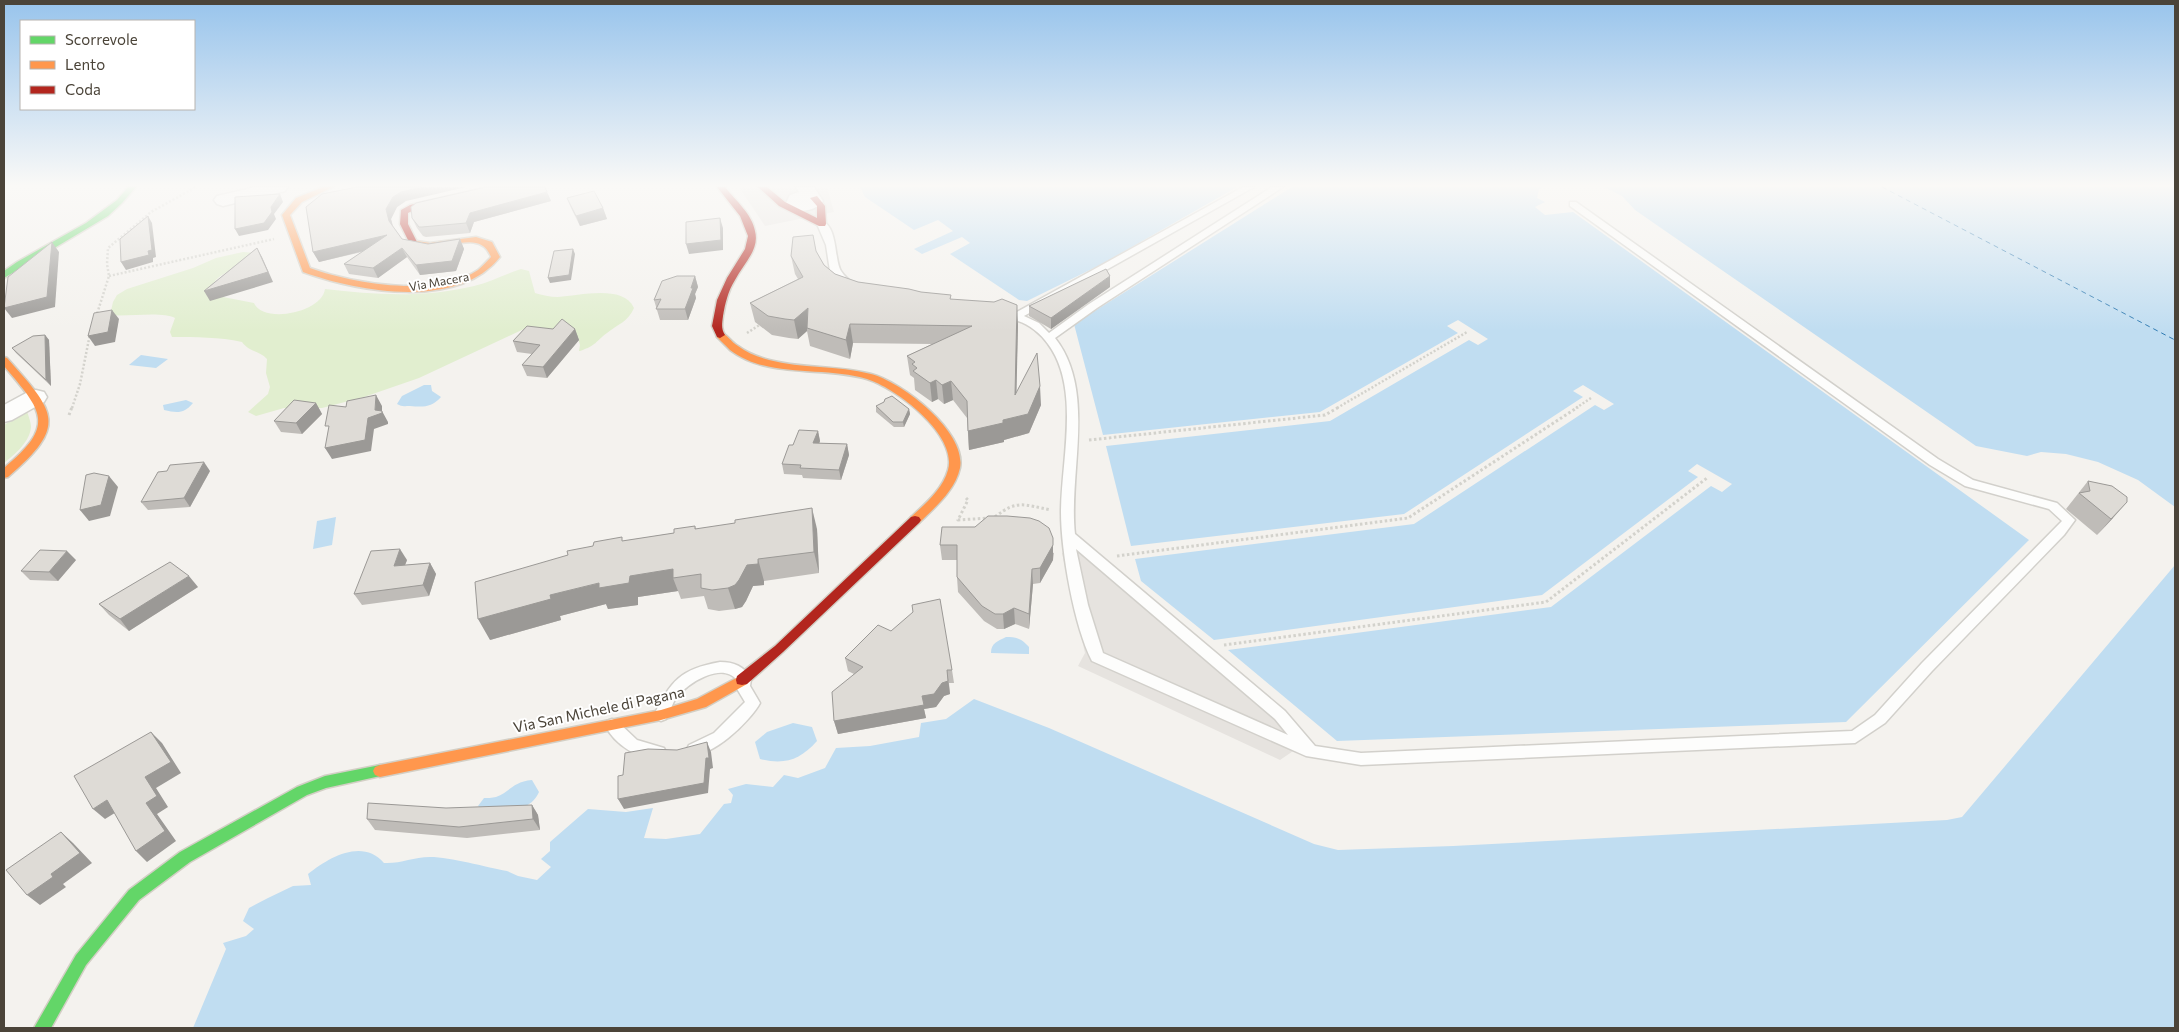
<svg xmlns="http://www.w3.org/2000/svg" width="2179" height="1032" font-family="Commissioner,sans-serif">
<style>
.green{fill:#e1eecf}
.parking{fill:#e6e3df}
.water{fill:#c0ddf1}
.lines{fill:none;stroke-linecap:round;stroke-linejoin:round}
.ferry{stroke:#2e7ab2;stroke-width:1;stroke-dasharray:5 4;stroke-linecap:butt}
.lane-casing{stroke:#d2d0cb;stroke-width:3}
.street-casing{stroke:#d2d0cb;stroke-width:3}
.fast-casing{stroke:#d3cfc5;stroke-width:3}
.slow-casing{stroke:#d3cfc5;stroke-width:3}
.jam-casing{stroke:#d3cfc5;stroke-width:3}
.path-far1{stroke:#d3d2cc;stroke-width:2.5;stroke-dasharray:2 2;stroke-linecap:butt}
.path{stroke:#d3d2cc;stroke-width:3;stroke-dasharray:2.5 2.5;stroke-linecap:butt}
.lane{fill:#fdfdfc;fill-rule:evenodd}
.street{fill:#fdfdfc;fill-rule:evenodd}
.fast{fill:#63d668;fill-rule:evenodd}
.slow{fill:#ff974d;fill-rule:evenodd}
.jam{fill:#b3261e;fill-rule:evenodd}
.wall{fill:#bfbcb8}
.shaded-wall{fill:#9b9996}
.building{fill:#dedbd6;stroke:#9b9996}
.labels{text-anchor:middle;stroke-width:4;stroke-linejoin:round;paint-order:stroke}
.far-street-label{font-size:12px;fill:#4b4439;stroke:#fff}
.street-label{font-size:15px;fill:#4b4439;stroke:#fff}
</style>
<rect width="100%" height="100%" fill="#f4f2ee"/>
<g class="green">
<path d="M243,252l13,1c-10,14 -30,16 -41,28l2,12 6,4 31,6c9,21 68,10 71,-14 50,6 99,9 149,-3 16,-4 31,-12 47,-17l8,2 6,22c7,2 15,4 23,4 21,-1 65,-13 76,11 -6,14 -16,16 -27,25 -12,9 -10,12 -27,18h-1l1,-6 -2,-7 -52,-10 -107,50 -55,19 -42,11h-38l-28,8 -8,-4 20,-18 2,-7 -4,-14 1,-14c-7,-8 -18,-7 -25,-17 -23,-5 -46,-5 -70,-5l-2,-5 5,-14c-13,-7 -47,-1 -65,-3l3,-13 4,-7 10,-6 66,-21 23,-10z"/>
<path d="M27,411c1,4 4,11 4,16 -1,15 -17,28 -27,36v-38z"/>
</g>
<g class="parking">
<path d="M739,187h88l7,25 -69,14z"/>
<path d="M1080,551l197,166 25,28 -22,15 -202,-94 7,-13 -23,-100z"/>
</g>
<g class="water">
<path d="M860,187h377l-135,77 -75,37 -8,-1 -69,-46 20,-11 -8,-6 -40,17 -8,-5 39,-18 -15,-11 -24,10 -49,-33z"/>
<path d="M1292,187h251l-4,2 -2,9 8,4 -10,5 10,8 28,-3 456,328 -183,182 -509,19 -109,-91 323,-43 160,-121 11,6 10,-8 -35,-20 -9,7 10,6 -156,118 -328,45 -73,-59 -6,-22 279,-35 181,-119 9,5 10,-6 -31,-19 -10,6 10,6 -179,117 -273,32 -25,-100 224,-25 139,-81 9,5 10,-6 -30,-19 -11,6 11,7 -138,79 -217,23 -29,-111z"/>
<path d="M1604,187h571v320l-37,-27 -40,-18 -32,-8 -25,-2 -14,4 -51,-10 -341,-236 -13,-14z"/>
<path d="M141,355l27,4 -12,9 -27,-3z"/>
<path d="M424,385h7l1,6 9,6c-10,11 -18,10 -31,9 -6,0 -8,1 -13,-2l5,-8z"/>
<path d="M186,400l7,3c-9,11 -16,10 -29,7l-1,-5z"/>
<path d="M336,517l-4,28 -19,4 4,-28z"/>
<path d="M2175,565v463h-1982l33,-79 -3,-6 23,-7 8,-7 -11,-8 6,-13 19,-10 25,-12 18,-1 -3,-11c21,-17 55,-36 76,-11 16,1 29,-6 46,-6 21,0 55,10 77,14l11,5 19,4 14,-13 -10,-8 9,-8v-9l38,-33 38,3 27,-4 -9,30 22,1 34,-5 24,-30 7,-1 2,-8 -5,-6 18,-5 27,3 11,-12 14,3 27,-10 11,-20 34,-2 49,-9 2,-14 25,-4 28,-20 75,29 265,116 24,6 115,-4 494,-26 15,-3z"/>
<path d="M1006,637c11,0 16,2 23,10v7l-38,-1c0,-10 7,-12 15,-16z"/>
<path d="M793,723l19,4 5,14c-17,19 -32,24 -57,18l-5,-17 12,-10z"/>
<path d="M532,780l7,12c-10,22 -34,18 -55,19l-6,-5 6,-8c3,0 8,0 12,-1 14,-5 16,-15 36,-17z"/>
</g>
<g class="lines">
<path class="ferry" d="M1882,187l293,153"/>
<defs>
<g id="lane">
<path d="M1243,187h11l-230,129 15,7 10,10 40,-29 183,-117h11l-186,121 -42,30c42,53 13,135 20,196l210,177 30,35 46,7 491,-22 23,-16 47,-52 140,-142 -13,-12 -84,-23 -35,-21 -360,-259v-4h6l362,257 35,21 84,23 18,17 -11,15 -132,136 -47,52 -30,20 -494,22 -55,-9 -214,-95c-18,-35 -31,-110 -31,-149 0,-51 20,-124 -13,-168 -7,-10 -19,-20 -30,-23 -6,-2 -15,-4 -20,-9l5,-3 12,4zM1076,549l199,170 13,16 -185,-82 -15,-48z"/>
<path d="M822,221c16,6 12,39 19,50 3,5 9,10 14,14v4h-8l-17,-18 -4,-26 -9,-21z"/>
<path d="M720,662c14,0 24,4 31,17l-1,7 10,17c-9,17 -50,58 -71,50l-2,-4 2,-4 25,-12 31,-31 -9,-15 1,-7c-15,-19 -50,3 -61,18 -4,6 -6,14 -10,21l-5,2 -5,-2 -2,-4c17,-34 26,-46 66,-53z"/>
<path d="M612,719l5,2 20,19 27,8 2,4 -2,4c-22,8 -50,-12 -59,-31l2,-4z"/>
</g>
<g id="street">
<path d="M256,187h32l-3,4 -62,15 -6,-2 -3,-4 3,-4z"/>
<path d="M796,187h18l9,14c-8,11 -29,14 -37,2l4,-8 9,-3z"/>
<path d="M36,390l8,2 3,5 -3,5 -32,18 -8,2v-17l24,-13z"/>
</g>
<g id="fast">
<path d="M128,187h8l-14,16 -14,13 -104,62v-7l13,-9 69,-39 31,-23z"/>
<path d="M380,765l5,2 2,4 -2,4 -59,13 -19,7 -117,67 -51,38 -53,65 -35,63h-17l42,-73 53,-65 51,-38 117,-65 28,-11z"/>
</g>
<g id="slow">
<path d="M323,187h10l-31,15 -12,13 20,53c44,16 127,30 168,2 5,-4 9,-9 13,-13 -13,-36 -64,8 -82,-15l1,-2 20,3 46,-6 16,5 8,15c-42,53 -141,35 -197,15l-21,-57 14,-17z"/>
<path d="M720,332c7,2 11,10 18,14 9,7 20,11 31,14 33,9 68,5 102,14 31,8 96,58 89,94 -5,23 -26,40 -41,55h-8l-2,-3 2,-3c14,-13 32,-28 37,-47 10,-35 -52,-82 -81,-91 -43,-13 -99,0 -137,-29 -4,-4 -9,-9 -13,-13v-4z"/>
<path d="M4,357l3,1c48,54 62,67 1,119l-4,1v-10c52,-43 39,-56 0,-102z"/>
<path d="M742,675l5,1 1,4 -1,4 -41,23 -45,13 -281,57 -5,-2 -2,-4 2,-4 5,-2 281,-55 36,-11z"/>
</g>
<g id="jam">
<path d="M488,187h14l-86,22 -8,4v11l9,18 -4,3 -3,-1 -10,-20 1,-14 9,-5z"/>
<path d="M717,187h8c11,14 27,27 30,44 5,19 -12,33 -20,49 -7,11 -10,24 -12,36 -1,8 -2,13 2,19l-5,3 -3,-1 -5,-11 5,-26 10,-22 18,-29 3,-13 -8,-20z"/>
<path d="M758,187h9l18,15 32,16v-12l-7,-8 7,-2 8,10 1,18 -1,2h-6l-40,-20z"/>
<path d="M915,516l4,1 2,3 -2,3 -136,129 -36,32 -5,1 -5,-1 -1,-4 1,-4 38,-30 136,-129z"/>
</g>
</defs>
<use href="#lane" class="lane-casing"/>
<use href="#street" class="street-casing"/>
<use href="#fast" class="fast-casing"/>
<use href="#slow" class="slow-casing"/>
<use href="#jam" class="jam-casing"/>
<g class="path-far1">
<path d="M109,276l165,-37"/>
<path d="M96,317l13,-41 -2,-12 1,-16 43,-36 45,-25"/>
<path d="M747,333l14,-9"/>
<path d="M72,408l8,-24 10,-50"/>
<path d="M1337,408l130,-76"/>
<path d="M1576,408l15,-10"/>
</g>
<g class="path">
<path d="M69,415l3,-8"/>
<path d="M1089,440l236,-25 14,-8"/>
<path d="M966,498l2,2 -10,20 31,-2"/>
<path d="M995,517c22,-18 30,-12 56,-7"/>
<path d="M1117,556l291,-38 170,-111"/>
<path d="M1224,645l322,-43 161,-124"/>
</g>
<use href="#lane" class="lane"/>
<use href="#street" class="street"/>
<use href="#fast" class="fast"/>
<use href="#slow" class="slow"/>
<use href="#jam" class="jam"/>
</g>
<g class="wall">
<path d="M547,192l4,9 -77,21 -4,11 -44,4 -3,-1 -6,-8 -5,-10z"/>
<path d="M567,198l36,10 4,11 -27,7 -9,-18z"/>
<path d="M406,201l-9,6 -6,12 2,7 9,13 26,5 32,-5 4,10 -8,22 -36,4 -13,-18 -29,21 -29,-4 -5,-10 18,-12 -43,10 -6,-10z"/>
<path d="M816,251l8,14 11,9 23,8 63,10 30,7 67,25 -2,68 25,13 -12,28 -25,7v2l-35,8 -2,-32 -14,-18 -9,4 -6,-5 -6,3 -17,-12 -1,-12 -4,-3 -3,-19 25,-12 -79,-1 -3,16 -40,-13 -3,-15 -9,8 -9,-1 -17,-3 -17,-13 -5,-19 48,-24 -3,-5 -4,-18z"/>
<path d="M695,276l3,11 -3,7 1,4 -8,22h-28l-6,-20z"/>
<path d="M1110,287l-59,42 -22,-13v-10z"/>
<path d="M575,329l4,11 -32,38 -20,-2 -5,-11 10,-11 -15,-2 -4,-11z"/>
<path d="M45,335l4,5 2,46 -35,-33 -4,-5z"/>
<path d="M316,403l6,11 -20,20 -21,-2 -7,-11z"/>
<path d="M876,406l33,3 1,5 -6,13h-10l-18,-15z"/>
<path d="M818,431l2,10 -1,2 28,1 2,11 -8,25 -38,-2 -1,-3 -18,-1 -2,-10 11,-19z"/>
<path d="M210,471l-20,36 -42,3 -7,-8z"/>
<path d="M2088,481l25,37 -16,17 -31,-26z"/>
<path d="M695,526l1,3h121l2,44 -55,8v4l-11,1 -7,15 -4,6 -7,2 -16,2 -11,-2 -4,-13 -23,3 -3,-8 -40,6v8l-30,4 -2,-5 -46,12 1,4 -71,20 133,-99 51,-8z"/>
<path d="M975,527l79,26 -1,7 -13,23 -7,1 -4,45 -14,-5 -11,5h-7l-13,-8 -26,-29 -1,-15v-17h-15l-2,-15z"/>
<path d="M76,560l-18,21 -28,-1 -9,-9z"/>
<path d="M407,560l-2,5 25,-2 6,11 -7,22 -67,9 -8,-11z"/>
<path d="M198,587l-69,44 -20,-16 -10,-11z"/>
<path d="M845,658l107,12 2,13h-5l1,11 -6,2 -8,11 -12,2 2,9 -88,16 -4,-13 20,-47 -6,-3z"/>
<path d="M532,805l6,10 2,15 -73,8 -92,-8 -8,-11z"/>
</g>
<g class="shaded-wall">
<path d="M421,187h45l-60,14 -9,6 -6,12 3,12 -5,-10 -3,-12 7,-12 8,-5z"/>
<path d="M547,192l4,9 -77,21 -4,11 -4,-10 4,-10z"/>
<path d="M280,194l3,8 -9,12 2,5 -8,11 -29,6 -4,-7 36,-22z"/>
<path d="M603,208l4,11 -27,7 -4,-10z"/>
<path d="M148,216l4,7 4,34 -3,1v4l-27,8 -5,-8 27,-11z"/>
<path d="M720,218l3,10v22l-34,4 -3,-10z"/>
<path d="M387,235l5,9 -73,18 -6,-10z"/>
<path d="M460,239l4,10 -8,22 -36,4 -4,-10z"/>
<path d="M52,242l7,10 -4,55 -43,11 -8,-10z"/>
<path d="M257,248l5,9 11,25 -63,19 -6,-10z"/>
<path d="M402,248l5,9 -29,21 -5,-10z"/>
<path d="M573,249l2,5 -4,26 -21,3 -2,-5z"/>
<path d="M695,276l3,11 -3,7 1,4 -8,22 -3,-11 6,-21z"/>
<path d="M1110,276v11l-59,42v-11z"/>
<path d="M1017,305l1,19 -2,91 -1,-20z"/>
<path d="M808,308l-1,20v3l-9,8 -4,-19z"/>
<path d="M112,310l7,9 -4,23 -20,4 -7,-10z"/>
<path d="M850,324l3,19 -3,16 -4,-19z"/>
<path d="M575,329l4,11 -32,38 -4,-11z"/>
<path d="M45,335l4,5 2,46 -5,-6z"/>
<path d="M936,380l2,19 -6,3 -2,-19z"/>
<path d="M951,381l2,19 -9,4 -2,-19z"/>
<path d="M1040,386l1,19 -12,28 -25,7v2l-35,8 -1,-19 35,-11z"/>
<path d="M376,395l6,11v7v-2l6,11v2l-14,5 -3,22 -39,8 -7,-11 50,-38z"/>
<path d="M316,403l6,11 -20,20 -6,-11z"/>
<path d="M909,409l1,5 -6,13 -1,-5z"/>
<path d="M818,431l2,10 -4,12 -3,-10z"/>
<path d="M847,444l2,11 -8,25 -2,-10z"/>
<path d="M204,462l6,9 -20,36 -6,-9z"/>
<path d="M109,476l9,11 -8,29 -21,5 -9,-11z"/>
<path d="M2127,502l-14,16 -16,17 14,-16z"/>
<path d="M812,508l5,21 2,44 -5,-21z"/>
<path d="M1053,538v22l-13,23v-15z"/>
<path d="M400,549l7,11 -7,18 -6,-12z"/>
<path d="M67,551l9,9 -18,21 -9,-9z"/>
<path d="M758,559l6,22v4l-11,1 -7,15 -4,6 -7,2 -7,-21 19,-23z"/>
<path d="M430,563l6,11 -7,22 -6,-11z"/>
<path d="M673,569v9l5,13 -40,6v8l-30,4 -2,-5 -46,12 1,4 -71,20 -12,-21 72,-24 80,-19z"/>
<path d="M1032,569l1,15 -4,45v-15z"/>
<path d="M189,576l9,11 -69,44 -9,-12z"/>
<path d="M1014,608l1,16 -11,5 -1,-15z"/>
<path d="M947,670l3,24 -6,2 -8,11 -12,2 2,9 -88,16 -4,-13 88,-25z"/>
<path d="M151,732l11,11 19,30 -25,15 12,19 -11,7 19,27 -29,21 -11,-11 10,-48 -1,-26z"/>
<path d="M707,742l4,10 2,16 -3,1 -2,24 -84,16 -6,-10 88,-41z"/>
<path d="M107,800l11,11 -13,8 -12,-10z"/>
<path d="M532,805l6,10 2,15 -7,-11z"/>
<path d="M61,832l12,11 19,20 -29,21 3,3 -26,18 -13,-10 24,-21z"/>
</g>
<g class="building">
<path d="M357,187h64l-20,5 -8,5 -7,12 3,12 13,18 26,5 32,-5 -8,22 -36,4 -14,-17 -29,20 -29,-4 43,-29 -74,17 -7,-45 16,-13z"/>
<path d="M486,187h59l2,5 -77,21 -4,10 -44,4h-3l-7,-9 -1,-11 5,-4z"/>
<path d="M594,191l9,17 -27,8 -9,-18z"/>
<path d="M280,194l-9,13 1,5 -8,11 -29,6v-32z"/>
<path d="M148,216l4,34 -4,1 1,4 -28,7 -1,-23z"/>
<path d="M720,218l1,22 -35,4v-22z"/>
<path d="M813,235l3,16 8,14 11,9 23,8 51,7 12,3 30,3 -1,4 44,3 8,-3 15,6 -2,90 22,-42 3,33 -12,28 -25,6v3l-35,8 -1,-30 -16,-20 -9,4 -6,-5 -6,3 -17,-12 4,-3 -5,-4 3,-2 -8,-6 65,-30 -122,-2 -4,16 -39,-12 1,-20 -14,12 -9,-1 -17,-3 -18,-13 53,-26 -12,-21 2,-19z"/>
<path d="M52,242l-5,55 -43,11 4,-31z"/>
<path d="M257,248l11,24 -64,19z"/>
<path d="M573,249l-4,26 -21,3 6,-27z"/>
<path d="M1106,269l4,7 -59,42 -22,-12z"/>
<path d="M677,276h18l-4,12h2l-8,21h-29l5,-10 -7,1 8,-19z"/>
<path d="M112,310l-4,22 -20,4 6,-23z"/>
<path d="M562,319l13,10 -32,38 -21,-2 18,-20 -27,-4 14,-15 26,3z"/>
<path d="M45,335l1,45 -34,-32 21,-12z"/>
<path d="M376,395l-1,15 7,1v2l-14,5 -3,22 -40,8 4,-22h-4l4,-21 17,2 1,-6z"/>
<path d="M892,396l17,13 -6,13h-10l-17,-16 8,-4 1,-3z"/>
<path d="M294,400l22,3 -20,20 -22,-2z"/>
<path d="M799,430l19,1 -5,12 34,1 -8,26 -39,-2 1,-3 -19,-1 7,-19h4z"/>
<path d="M204,462l-20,36 -43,4 17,-30 9,-1 3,-6z"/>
<path d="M94,473l15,3 -8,29 -21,5 6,-35z"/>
<path d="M2088,481l24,5 15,11v5l-16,17 -32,-26 11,-2z"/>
<path d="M812,508l2,44 -56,7v5l-11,1 -8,15 -4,5 -7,3 -16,2 -11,-2v-14l-28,4v-9l-43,7 -1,7 -30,5v-5l-49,12 1,4 -73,20 -3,-37 93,-27 -1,-4 26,-5 1,-4 28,-5v4l52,-8v-4l21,-3v3l40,-6v-3z"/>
<path d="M988,516h19l23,2 9,3 10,7 4,10v7l-13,23 -8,1 -3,45 -15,-6 -11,6h-8l-13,-8 -25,-29v-32h-17l2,-18h33z"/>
<path d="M400,549l-6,17 36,-3 -7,22 -69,9 17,-43z"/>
<path d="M40,550l27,1 -18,21 -28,-1z"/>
<path d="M170,562l19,14 -69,43 -21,-15z"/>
<path d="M940,599l12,71h-5l1,11 -6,2 -8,11 -12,2 2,9 -90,16 -2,-29 31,-25 -18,-9 33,-33 13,6 22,-19 -1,-7z"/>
<path d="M151,732l20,30 -26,15 12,19 -11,7 19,28 -29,20 -29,-51 -14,9 -19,-33z"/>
<path d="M707,742l2,16h-3l-2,25 -86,16v-23l5,-1 2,-22 23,-4 29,1z"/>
<path d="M368,803l78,5 86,-3 1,14 -74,8 -92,-8z"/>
<path d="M61,832l19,21 -29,21 2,3 -26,18 -21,-25z"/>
</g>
<linearGradient id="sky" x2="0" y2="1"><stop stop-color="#98c4ec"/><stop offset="0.56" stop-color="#faf9f7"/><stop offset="1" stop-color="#faf9f7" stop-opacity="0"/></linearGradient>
<rect width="2179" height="331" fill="url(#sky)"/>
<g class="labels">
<g class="far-street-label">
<text transform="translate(439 282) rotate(-10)" y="4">Via Macera</text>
</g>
<g class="street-label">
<text transform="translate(599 710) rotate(-12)" y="5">Via San Michele di Pagana</text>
</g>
</g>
<rect width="2179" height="1032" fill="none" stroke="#4b4439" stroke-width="10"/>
<rect x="20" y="20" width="175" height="90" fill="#ffffff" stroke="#b7b4b0"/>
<rect x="30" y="36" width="25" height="8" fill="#63d668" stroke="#b7b4b0"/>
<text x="65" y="45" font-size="15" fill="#4b4439">Scorrevole</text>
<rect x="30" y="61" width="25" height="8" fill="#ff974d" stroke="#b7b4b0"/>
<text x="65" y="70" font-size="15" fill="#4b4439">Lento</text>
<rect x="30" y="86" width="25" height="8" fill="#b3261e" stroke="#b7b4b0"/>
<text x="65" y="95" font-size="15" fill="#4b4439">Coda</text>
</svg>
